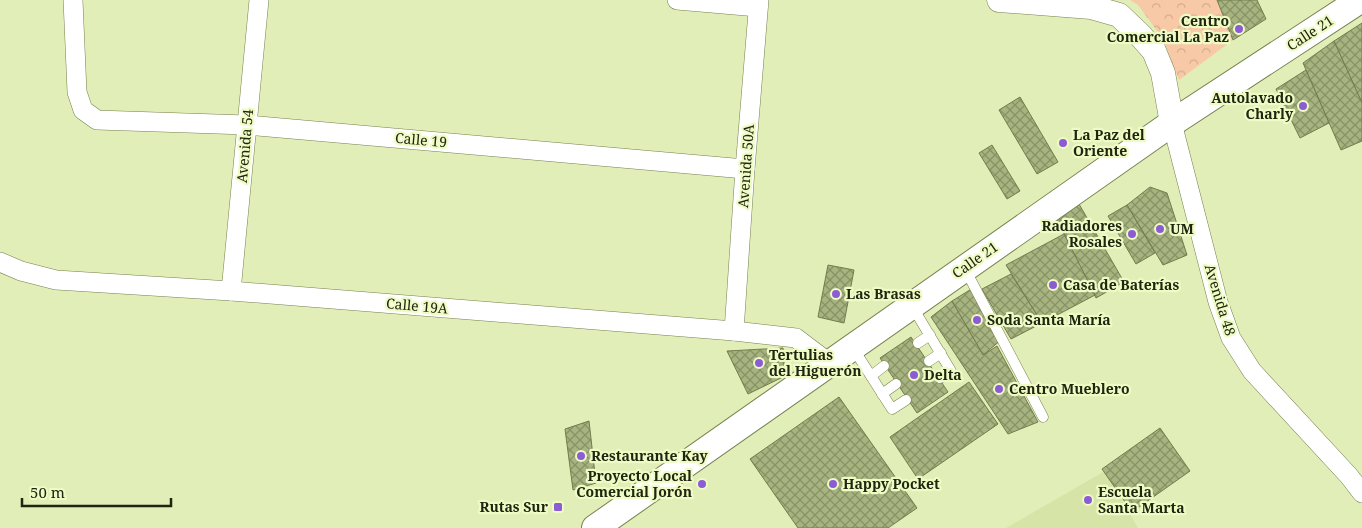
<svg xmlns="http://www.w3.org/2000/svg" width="1362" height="528" font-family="'Noto Serif',serif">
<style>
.built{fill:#d6e5a7}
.forest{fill:url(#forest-crowns)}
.building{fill:url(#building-cross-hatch);stroke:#727d4c}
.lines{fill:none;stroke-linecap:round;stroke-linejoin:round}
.service-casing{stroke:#76814f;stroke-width:11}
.minor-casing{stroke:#76814f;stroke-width:20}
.tertiary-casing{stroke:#76814f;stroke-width:25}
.secondary-casing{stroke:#76814f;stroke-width:28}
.service{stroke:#fff;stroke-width:10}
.minor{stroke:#fff;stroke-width:19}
.tertiary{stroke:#fff;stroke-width:24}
.secondary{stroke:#fff;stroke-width:26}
.poi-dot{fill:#8c5cd5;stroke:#eefbc4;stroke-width:2}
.labels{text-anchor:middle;stroke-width:4.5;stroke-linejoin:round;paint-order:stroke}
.poi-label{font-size:14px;font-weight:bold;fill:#202510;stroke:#eefbc4;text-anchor:start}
.street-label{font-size:14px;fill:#202510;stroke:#eefbc4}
</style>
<defs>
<pattern id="forest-crowns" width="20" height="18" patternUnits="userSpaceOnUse" patternTransform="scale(1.25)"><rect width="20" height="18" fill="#f7c9a6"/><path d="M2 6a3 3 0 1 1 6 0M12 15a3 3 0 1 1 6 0" fill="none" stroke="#d3ac8e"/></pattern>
<pattern id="building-cross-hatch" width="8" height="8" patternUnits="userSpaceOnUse" patternTransform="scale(1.25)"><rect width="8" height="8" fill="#a7b47f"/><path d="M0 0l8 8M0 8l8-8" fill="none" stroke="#889267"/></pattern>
</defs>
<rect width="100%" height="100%" fill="#e1eeb7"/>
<path class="built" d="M1105,471l33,57h-132z"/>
<path class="forest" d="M1130,0h87l16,40 -54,40 -16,-41 -25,-34z"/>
<g class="building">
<path d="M1217,0h40l9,19 -33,21z"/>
<path d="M1362,23v80l-28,-62z"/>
<path d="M1334,41l28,62v38l-21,9 -38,-87z"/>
<path d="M1306,70l23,53 -29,15 -24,-49z"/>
<path d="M1020,97l38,65 -21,12 -38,-64z"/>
<path d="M992,145l28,46 -13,8 -28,-46z"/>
<path d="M1150,187l17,6 20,62 -24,10 -36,-60z"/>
<path d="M1079,204l45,78 -28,16 -40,-80z"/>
<path d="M1127,205l28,48 -19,11 -28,-48z"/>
<path d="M1064,234l31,61 -53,28 -36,-58z"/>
<path d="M828,265l26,5 -10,53 -26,-6z"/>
<path d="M1011,274l31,49 -31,16 -29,-50z"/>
<path d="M973,288l28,52 -18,15 -31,-54z"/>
<path d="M952,301l31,54 14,-9 41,76 -30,12 -77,-117z"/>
<path d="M911,337l37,55 -31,21 -37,-55z"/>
<path d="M783,348l2,28 -37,18 -21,-43z"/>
<path d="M969,382l29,42 -80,55 -28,-42z"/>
<path d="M839,397l78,111 -29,20h-90l-48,-69z"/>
<path d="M589,421l7,62 -23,7 -8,-61z"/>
<path d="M1160,428l30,43 -58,41 -30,-43z"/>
</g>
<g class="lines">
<defs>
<g id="service">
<path d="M965,269l78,148"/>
<path d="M912,306l39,65 -11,7"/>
<path d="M918,343l12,-8"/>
<path d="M853,348l39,61 14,-9"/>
<path d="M929,361l12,-8"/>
<path d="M871,376l13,-10"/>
<path d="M882,394l14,-10"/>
</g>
<g id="minor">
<path d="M73,0l4,92 6,18 14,10 150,5 498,44"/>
<path d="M677,0l81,7"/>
<path d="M1172,123l46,179 13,36 21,33 97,105 13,17"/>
<path d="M0,262l21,9 35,9 175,11 503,40 62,7 33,25"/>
<path d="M231,291l28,-291"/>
<path d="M734,331l11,-162 14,-169"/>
</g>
<path id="tertiary" d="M999,0l92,7 28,8 21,20 14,16 9,22 9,50"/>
<path id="secondary" d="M595,528l577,-405 188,-123"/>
</defs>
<use href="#service" class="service-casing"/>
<use href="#minor" class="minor-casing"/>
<use href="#tertiary" class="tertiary-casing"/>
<use href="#secondary" class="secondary-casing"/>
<use href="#service" class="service"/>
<use href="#minor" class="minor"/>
<use href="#tertiary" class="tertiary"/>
<use href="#secondary" class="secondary"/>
</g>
<g class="poi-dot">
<circle cx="1239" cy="29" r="5"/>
<circle cx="1303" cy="106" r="5"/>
<circle cx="1063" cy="143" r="5"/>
<circle cx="1160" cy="229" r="5"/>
<circle cx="1132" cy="234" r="5"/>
<circle cx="1053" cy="285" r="5"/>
<circle cx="836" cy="294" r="5"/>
<circle cx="977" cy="320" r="5"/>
<circle cx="759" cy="363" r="5"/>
<circle cx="914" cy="375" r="5"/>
<circle cx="999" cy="389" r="5"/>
<circle cx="581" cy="456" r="5"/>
<circle cx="702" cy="484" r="5"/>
<circle cx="833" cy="484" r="5"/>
<circle cx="1088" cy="500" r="5"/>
<rect x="553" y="502" width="10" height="10" rx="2.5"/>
</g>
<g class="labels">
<g class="poi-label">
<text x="1229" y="26" text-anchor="end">Centro<tspan x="1229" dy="16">Comercial La Paz</tspan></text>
<text x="1293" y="103" text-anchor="end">Autolavado<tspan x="1293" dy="16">Charly</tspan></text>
<text x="1073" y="140">La Paz del<tspan x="1073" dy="16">Oriente</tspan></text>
<text x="1122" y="231" text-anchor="end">Radiadores<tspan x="1122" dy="16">Rosales</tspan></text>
<text x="1170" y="234">UM</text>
<text x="1063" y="290">Casa de Baterías</text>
<text x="846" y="299">Las Brasas</text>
<text x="987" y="325">Soda Santa María</text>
<text x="769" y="360">Tertulias<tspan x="769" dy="16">del Higuerón</tspan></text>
<text x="924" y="380">Delta</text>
<text x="1009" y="394">Centro Mueblero</text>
<text x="591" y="461">Restaurante Kay</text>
<text x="692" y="481" text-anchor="end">Proyecto Local<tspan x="692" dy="16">Comercial Jorón</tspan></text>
<text x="843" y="489">Happy Pocket</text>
<text x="1098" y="497">Escuela<tspan x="1098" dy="16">Santa Marta</tspan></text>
<text x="548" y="512" text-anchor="end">Rutas Sur</text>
</g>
<g class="street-label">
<text transform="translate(1310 33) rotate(-33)" y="5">Calle 21</text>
<text transform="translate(421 140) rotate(5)" y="5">Calle 19</text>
<text transform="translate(245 146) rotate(-85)" y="5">Avenida 54</text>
<text transform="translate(746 166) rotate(-86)" y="5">Avenida 50A</text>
<text transform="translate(975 260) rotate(-35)" y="5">Calle 21</text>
<text transform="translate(1220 300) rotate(73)" y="5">Avenida 48</text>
<text transform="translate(417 306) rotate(5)" y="5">Calle 19A</text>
</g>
</g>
<path d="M22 498v8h149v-8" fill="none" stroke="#202510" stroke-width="2.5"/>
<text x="30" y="498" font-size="15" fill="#202510" stroke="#eefbc4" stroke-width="4" paint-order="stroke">50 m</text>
</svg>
